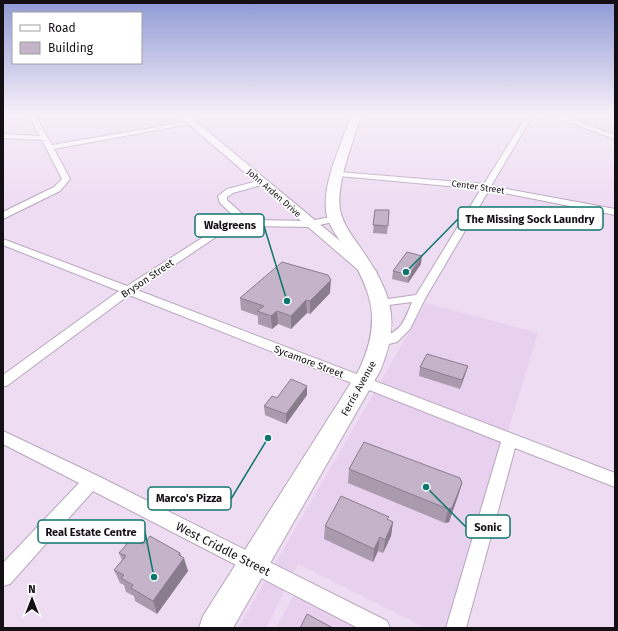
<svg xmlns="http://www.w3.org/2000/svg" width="618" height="631" font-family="'Fira Sans',sans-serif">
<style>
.built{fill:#e8d1ee}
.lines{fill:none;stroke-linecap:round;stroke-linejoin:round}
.street-casing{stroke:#b7a6bc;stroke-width:2}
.secondary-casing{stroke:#b7a6bc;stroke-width:2}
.primary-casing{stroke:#b7a6bc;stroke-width:2}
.street{fill:#fff;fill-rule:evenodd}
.secondary{fill:#fff;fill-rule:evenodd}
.primary{fill:#fff;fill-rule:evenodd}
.wall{fill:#a99aad}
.shaded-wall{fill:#897d8d}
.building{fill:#c4b3c9;stroke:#897d8d}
.labels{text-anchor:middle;stroke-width:3.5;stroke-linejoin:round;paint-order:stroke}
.far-street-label{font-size:9px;fill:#140e15;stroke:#fff}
.street-label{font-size:10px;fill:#140e15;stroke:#fff}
.near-street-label{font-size:12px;fill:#140e15;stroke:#fff}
.leader{fill:none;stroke:#0f766e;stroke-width:1.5}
.callout-dot{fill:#0f766e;stroke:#fff;stroke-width:1.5}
.callout{fill:#fff;stroke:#0f766e;stroke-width:1.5}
.callout-label{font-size:11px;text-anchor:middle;font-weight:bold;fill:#140e15}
</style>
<rect width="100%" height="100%" fill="#eedcf2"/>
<g class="built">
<path d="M426,303l112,30 -90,295h-22l-128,-64 -32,64h-28z"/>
<path d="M295,593l64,35h-83z"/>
</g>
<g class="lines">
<defs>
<g id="street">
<path d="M29,115h6l17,30 140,-24 3,2 -141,26 16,30 -10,12 -57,28v-7l51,-25 8,-8 -20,-39 -39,-2v-4l37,2z"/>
<path d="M527,115h6l-42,71 124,23v6l-126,-25 -63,107 -16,32 -13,13 -17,4 -5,-1 -1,-3 1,-3c25,-6 28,-14 37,-37l-31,4 -6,-3 6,-3 35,-5 65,-106 -142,-13 -4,-2 4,-2 145,12z"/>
<path d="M549,115h11l55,20v4z"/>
<path d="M262,180l4,2 -1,2 -32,9 -6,4v3l22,20 61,1 25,-5 5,3 -2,2 -28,6 -63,-1 -25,7 -85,57 478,183v14l-100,-39 -49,180h-20l55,-186 -372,-147 -121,90 -5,2v-12l116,-84 -116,-46v-6l124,47 89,-57 24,-7 -20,-19 -2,-7 9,-7z"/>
<path d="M3,431l95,45 289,145 3,7h-32l-265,-137 -83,93 -7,2v-23l76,-80 -76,-39z"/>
</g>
<path id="secondary" d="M178,115h10l186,154 3,3 -3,3h-10z"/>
<path id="primary" d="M351,115h10c-8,28 -25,67 -21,95 3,14 12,26 20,37 31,45 42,72 20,124l-147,257h-34l4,-12 156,-246c23,-49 14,-78 -14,-122 -8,-12 -18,-24 -19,-38 -3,-29 16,-67 25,-95z"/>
</defs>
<use href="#street" class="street-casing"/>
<use href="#secondary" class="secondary-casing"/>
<use href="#primary" class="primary-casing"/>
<use href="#street" class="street"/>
<use href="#secondary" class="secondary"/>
<use href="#primary" class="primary"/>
</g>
<g class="wall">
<path d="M375,210h14l-2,24 -14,-1z"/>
<path d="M421,264l-13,19 -16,-4 1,-8z"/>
<path d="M330,293l-20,21 -3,-1 -16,16 -13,-5 -6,5 -14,-5v-8l-17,-6 -1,-12z"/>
<path d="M468,366l-3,9 -5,14 -41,-13 1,-9z"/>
<path d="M307,395l-21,29 -21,-9 -1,-9 13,-8z"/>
<path d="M349,469l113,14 -4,13 -9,26 -4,1 -97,-40z"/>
<path d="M388,520l5,2 -2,14 -8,17 -5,-2 -5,11 -49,-23 1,-13z"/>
<path d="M144,544l36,9 8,18 -31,43 -22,-13 -1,-5 -8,-4 -2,-7 -4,-2 -6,-13 8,-10 -3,-7z"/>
</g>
<g class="shaded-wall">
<path d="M422,256l-1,8 -13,19 1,-8z"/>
<path d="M331,280l-1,13 -20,21v-13z"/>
<path d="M306,300l1,13 -16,16v-13z"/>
<path d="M277,311l1,13 -6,5 -1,-13z"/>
<path d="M468,366l-3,9 -5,14 2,-9z"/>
<path d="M307,386v9l-21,29v-10z"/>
<path d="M462,483l-4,13 -9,26 -4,1 3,-14z"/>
<path d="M393,522l-2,14 -8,17 2,-13z"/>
<path d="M380,537l-2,14 -5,11 1,-13z"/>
<path d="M180,553l2,7 2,-2 4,13 -31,43 -4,-13z"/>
</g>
<g class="building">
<path d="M375,210h14l-1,16 -15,-1z"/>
<path d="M407,252l15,4 -13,19 -16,-4z"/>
<path d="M282,262l46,13 3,5 -21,21 -4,-1 -15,16 -14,-5 -6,5 -14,-5 7,-5 -24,-8z"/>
<path d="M427,354l41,12 -6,14 -42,-13z"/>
<path d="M291,379l16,7 -21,28 -22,-8 8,-10 5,2z"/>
<path d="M364,442l96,36 2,5 -10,25 -4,1 -99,-40z"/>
<path d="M341,496l48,21 -2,2 6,3 -8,18 -5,-3 -6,12 -49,-23z"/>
<path d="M150,536l30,17 -1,2 5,3 -31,43 -22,-13 2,-3 -12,-7 3,-3 -10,-5 12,-14 -7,-3 13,-15 12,6z"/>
<path d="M307,614l26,14h-33z"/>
</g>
<linearGradient id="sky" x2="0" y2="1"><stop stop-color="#8f9ad5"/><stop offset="0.56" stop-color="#f7eff9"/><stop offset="1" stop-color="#f7eff9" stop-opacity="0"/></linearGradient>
<rect width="618" height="204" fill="url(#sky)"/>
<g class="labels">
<g class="far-street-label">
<text transform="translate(478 187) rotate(8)" y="3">Center Street</text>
<text transform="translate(274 193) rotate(41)" y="3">John Arden Drive</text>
</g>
<g class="street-label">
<text transform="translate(147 278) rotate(-34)" y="4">Bryson Street</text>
<text transform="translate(309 361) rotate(21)" y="4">Sycamore Street</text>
<text transform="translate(358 388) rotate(-61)" y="4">Ferris Avenue</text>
</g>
<g class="near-street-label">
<text transform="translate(223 549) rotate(27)" y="4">West Criddle Street</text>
</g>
</g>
<path class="leader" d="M406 272L458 219M287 301L264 226M268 438L231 499M426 487L466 527M154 577L145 532"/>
<g class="callout-dot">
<circle cx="406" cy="272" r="4"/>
<circle cx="287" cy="301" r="4"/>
<circle cx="268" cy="438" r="4"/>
<circle cx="426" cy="487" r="4"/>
<circle cx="154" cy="577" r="4"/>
</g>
<g class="callout">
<rect x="458" y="207" width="145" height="23" rx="4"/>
<rect x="195" y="214" width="69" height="23" rx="4"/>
<rect x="148" y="487" width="83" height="23" rx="4"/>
<rect x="466" y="515" width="44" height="23" rx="4"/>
<rect x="38" y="520" width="107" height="23" rx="4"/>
</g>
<g class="callout-label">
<text x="530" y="223">The Missing Sock Laundry</text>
<text x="230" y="229">Walgreens</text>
<text x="189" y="502">Marco's Pizza</text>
<text x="488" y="531">Sonic</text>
<text x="91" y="536">Real Estate Centre</text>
</g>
<rect width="618" height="631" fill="none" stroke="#140e15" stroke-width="8"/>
<rect x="12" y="12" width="130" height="52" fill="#ffffff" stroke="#a19fa1"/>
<rect x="20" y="25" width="20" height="6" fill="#ffffff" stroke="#a19fa1"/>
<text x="48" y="32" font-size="12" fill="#140e15">Road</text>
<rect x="20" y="42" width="20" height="12" fill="#c4b3c9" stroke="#a19fa1"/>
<text x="48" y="52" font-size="12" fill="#140e15">Building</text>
<g transform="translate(32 599)" stroke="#ffffff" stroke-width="3" paint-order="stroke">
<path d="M0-3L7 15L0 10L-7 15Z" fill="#140e15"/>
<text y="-6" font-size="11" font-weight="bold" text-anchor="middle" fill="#140e15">N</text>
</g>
</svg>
